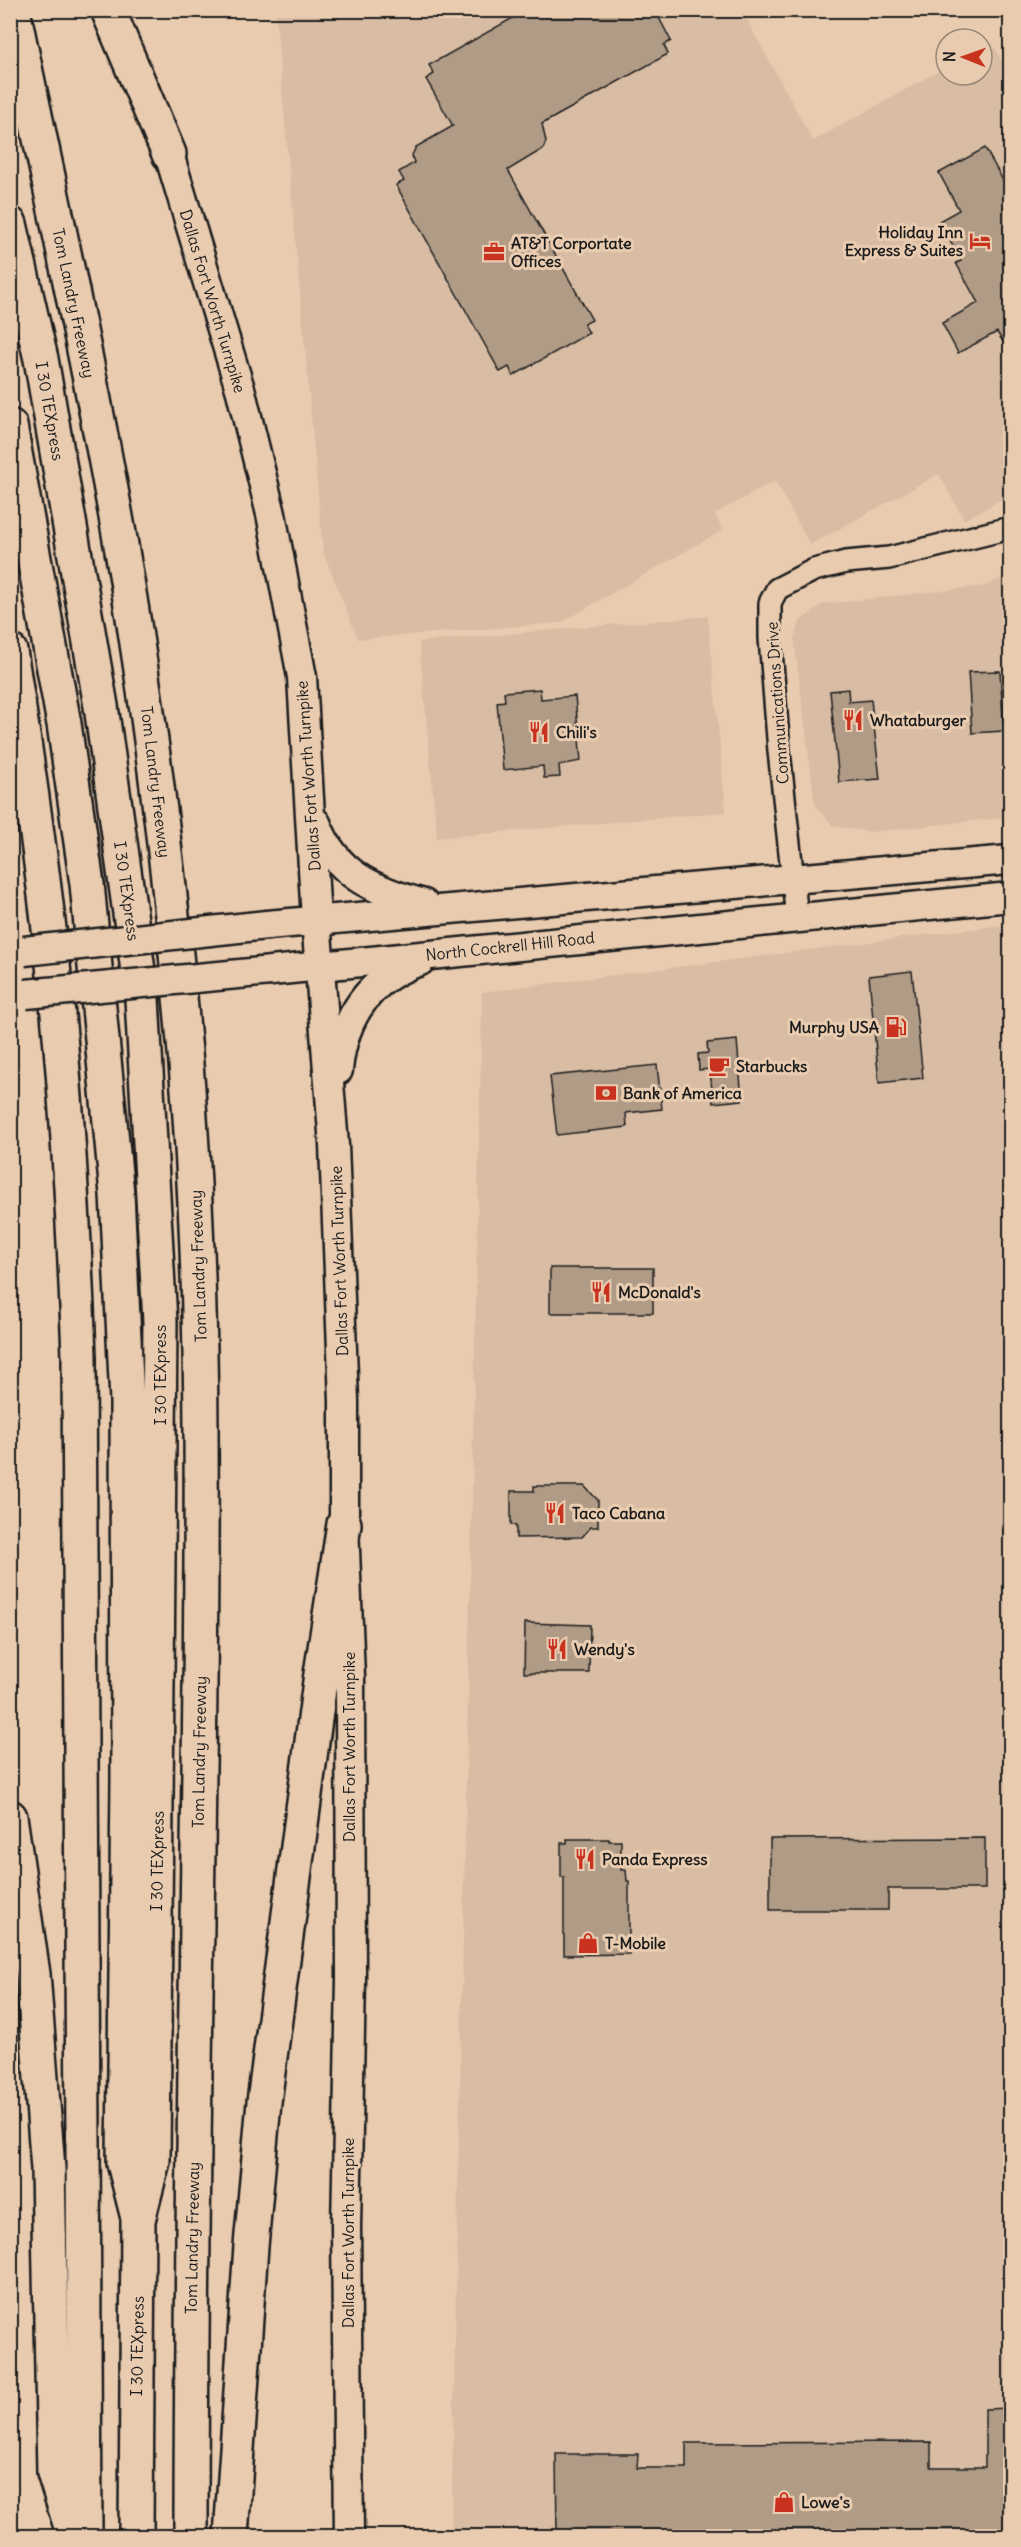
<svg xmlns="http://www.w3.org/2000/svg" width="1021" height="2547" font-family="Delius,sans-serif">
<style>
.built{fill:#d8bda4}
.building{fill:#b09b87;stroke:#1c1c1c;stroke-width:1.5}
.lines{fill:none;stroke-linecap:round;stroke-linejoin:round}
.street-casing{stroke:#1c1c1c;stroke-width:26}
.secondary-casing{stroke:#1c1c1c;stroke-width:33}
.highway-casing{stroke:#1c1c1c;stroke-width:38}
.street{stroke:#e9ccb0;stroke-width:21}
.secondary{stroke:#e9ccb0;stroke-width:28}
.highway{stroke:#e9ccb0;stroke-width:33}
.secondary-bridge-casing{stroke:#1c1c1c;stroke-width:33;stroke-linecap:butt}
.secondary-bridge{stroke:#e9ccb0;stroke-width:28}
.labels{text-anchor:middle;stroke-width:6;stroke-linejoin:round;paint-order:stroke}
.poi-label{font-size:16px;font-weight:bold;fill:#1c1c1c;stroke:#e9ccb0;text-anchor:start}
.street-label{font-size:16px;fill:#1c1c1c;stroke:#e9ccb0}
</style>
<rect width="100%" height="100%" fill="#e9ccb0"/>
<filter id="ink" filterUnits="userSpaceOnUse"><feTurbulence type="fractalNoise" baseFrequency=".0167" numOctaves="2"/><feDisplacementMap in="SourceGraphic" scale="12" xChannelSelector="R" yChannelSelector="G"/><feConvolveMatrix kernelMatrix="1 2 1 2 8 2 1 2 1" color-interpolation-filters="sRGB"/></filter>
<g filter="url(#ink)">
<g class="built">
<path d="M275,11h467l71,130 133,-74v8h36v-28l10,-5 18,35v418l-46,25 -25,-46 -129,71 -35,-64 -60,33 8,16 -163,93 -202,16 -35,-87z"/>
<path d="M1010,574v243l-140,15 -37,-6 -18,-21 -21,-166 6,-18 22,-17 163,-18z"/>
<path d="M708,616l18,196 -289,26 -18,-196z"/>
<path d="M1010,924v1612h-559l31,-1544z"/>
</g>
<g class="building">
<path d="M527,10h128l16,31 -7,4 4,9 -126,70 4,18 -3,7 -35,21 84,150 -8,4 5,9 -76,43 -4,-9 -9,5 -104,-187 8,-4 -5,-9 15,-9 -2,-8 4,-8 37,-21 -27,-47 8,-5 -5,-9z"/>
<path d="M985,148l26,47v160l-14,-23 -39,21 -16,-30 36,-20 -22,-40 5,-2 -22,-40 20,-11 -20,-37z"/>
<path d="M1000,671l4,60 -32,2 -4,-61z"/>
<path d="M540,689l1,10 34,-3 6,65 -22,4 1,12 -16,1 -1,-12 -40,4 -6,-68 8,-1 -1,-9z"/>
<path d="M848,689l1,13 22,-2 9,79 -41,3 -9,-91z"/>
<path d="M912,971l11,107 -44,5 -10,-107z"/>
<path d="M737,1040l5,60 -29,3 -3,-34 -11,1 -1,-16 10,-1 -1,-10z"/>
<path d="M657,1065l5,44 -36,4 1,14 -70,8 -7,-59z"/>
<rect x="550" y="1268" width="103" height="45"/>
<path d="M534,1486h50l14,14v27h-7l-9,10 -66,1v-12l-5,-1v-34h23z"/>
<path d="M525,1623l65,2 -1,48h-65z"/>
<path d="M985,1838v51h-97v21h-118v-71z"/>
<path d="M567,1839h42v2h12v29h5l1,11h2v73l-65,1v-78h-3v-34h6z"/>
<path d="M1011,2408v128h-454l-1,-82h82l-1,14h49v-25l245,-1v25h54v-58z"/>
</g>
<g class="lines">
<defs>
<path id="street" d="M797,918l-18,-167 -9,-113v-35l7,-14 37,-19 32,-8 43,-4 121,-30"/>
<g id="secondary">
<path d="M162,131l79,261 30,122 31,163 14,243 18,225 10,256v123l6,153 1,302 -5,247 3,310"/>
<path d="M316,823c20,52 57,67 108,81"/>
<path d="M267,925l743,-65"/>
<path d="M271,971l739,-74"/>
<path d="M338,1070c5,-52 31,-92 82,-109"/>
</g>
<g id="highway">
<path d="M13,10c39,188 81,375 113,564 25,151 44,304 57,456 23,247 19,493 16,740 -3,256 -8,511 -8,766"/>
<path d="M108,10l61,144"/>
<path d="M10,224l31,135 60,347 41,293 18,323 -7,839 -15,59 -2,316"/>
<path d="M10,426l54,298 23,160 30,310 10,207 1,377 -4,385 13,51"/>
<path d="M10,651c21,132 40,264 51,397 9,102 14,205 18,308l6,1180"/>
<path d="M10,1817l23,157 15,195 6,304 20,63"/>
<path d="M231,2536l20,-290 13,-144 57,-428 23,-150"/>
</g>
</defs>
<use href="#street" class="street-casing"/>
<use href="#secondary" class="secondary-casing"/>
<use href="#highway" class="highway-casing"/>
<use href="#street" class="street"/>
<use href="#secondary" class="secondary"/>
<use href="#highway" class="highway"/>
<defs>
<g id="secondary-bridge">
<path d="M24,951l243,-26"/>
<path d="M26,994l245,-23"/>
</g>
</defs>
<use href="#secondary-bridge" class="secondary-bridge-casing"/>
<use href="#secondary-bridge" class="secondary-bridge"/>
</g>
</g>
<defs>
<symbol id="hotel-bare" viewBox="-9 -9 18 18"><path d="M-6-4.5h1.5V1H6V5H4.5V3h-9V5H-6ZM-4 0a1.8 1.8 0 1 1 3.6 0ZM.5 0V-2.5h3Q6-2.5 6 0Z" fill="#c8321e" stroke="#e9ccb0" stroke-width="2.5" paint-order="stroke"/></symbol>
<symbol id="office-bare" viewBox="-9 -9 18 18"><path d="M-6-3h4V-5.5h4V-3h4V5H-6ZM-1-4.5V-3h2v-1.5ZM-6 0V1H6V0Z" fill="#c8321e" stroke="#e9ccb0" stroke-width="2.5" paint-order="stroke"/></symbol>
<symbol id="restaurant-bare" viewBox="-9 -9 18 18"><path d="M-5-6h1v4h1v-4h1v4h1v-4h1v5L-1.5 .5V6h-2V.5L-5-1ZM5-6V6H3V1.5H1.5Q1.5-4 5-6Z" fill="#c8321e" stroke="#e9ccb0" stroke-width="2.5" paint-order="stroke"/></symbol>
<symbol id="fuel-bare" viewBox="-9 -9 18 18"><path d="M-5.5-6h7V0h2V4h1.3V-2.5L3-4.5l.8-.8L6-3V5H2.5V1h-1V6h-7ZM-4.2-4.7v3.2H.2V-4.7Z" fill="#c8321e" stroke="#e9ccb0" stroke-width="2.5" paint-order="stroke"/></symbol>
<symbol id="cafe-bare" viewBox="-9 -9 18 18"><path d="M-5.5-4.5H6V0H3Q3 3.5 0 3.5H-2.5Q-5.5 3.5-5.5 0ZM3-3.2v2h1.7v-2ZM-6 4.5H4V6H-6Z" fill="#c8321e" stroke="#e9ccb0" stroke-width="2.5" paint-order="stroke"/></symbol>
<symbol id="bank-bare" viewBox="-9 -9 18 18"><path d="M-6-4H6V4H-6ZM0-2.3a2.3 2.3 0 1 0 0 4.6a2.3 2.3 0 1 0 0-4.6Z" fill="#c8321e" stroke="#e9ccb0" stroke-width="2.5" paint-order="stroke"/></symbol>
<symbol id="shop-bare" viewBox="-9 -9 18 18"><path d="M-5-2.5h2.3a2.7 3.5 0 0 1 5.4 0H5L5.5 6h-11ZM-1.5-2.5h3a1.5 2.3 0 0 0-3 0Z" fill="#c8321e" stroke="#e9ccb0" stroke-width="2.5" paint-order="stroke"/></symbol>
</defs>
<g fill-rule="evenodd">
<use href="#hotel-bare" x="965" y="226" width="30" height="30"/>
<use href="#office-bare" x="479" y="237" width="30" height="30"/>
<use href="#restaurant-bare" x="838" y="705" width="30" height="30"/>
<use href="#restaurant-bare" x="524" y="717" width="30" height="30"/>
<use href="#fuel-bare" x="881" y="1012" width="30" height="30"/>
<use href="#cafe-bare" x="704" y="1051" width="30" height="30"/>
<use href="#bank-bare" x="591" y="1078" width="30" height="30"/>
<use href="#restaurant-bare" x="586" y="1277" width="30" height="30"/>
<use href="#restaurant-bare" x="540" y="1498" width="30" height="30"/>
<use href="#restaurant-bare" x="542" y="1634" width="30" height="30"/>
<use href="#restaurant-bare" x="570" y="1844" width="30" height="30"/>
<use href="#shop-bare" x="573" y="1928" width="30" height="30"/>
<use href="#shop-bare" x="769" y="2487" width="30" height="30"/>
</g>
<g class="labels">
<g class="poi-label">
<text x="963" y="238" text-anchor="end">Holiday Inn<tspan x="963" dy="18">Express &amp; Suites</tspan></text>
<text x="511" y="249">AT&amp;T Corportate<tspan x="511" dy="18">Offices</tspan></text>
<text x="870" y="726">Whataburger</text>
<text x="556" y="738">Chili's</text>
<text x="879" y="1033" text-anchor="end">Murphy USA</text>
<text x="736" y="1072">Starbucks</text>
<text x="623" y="1099">Bank of America</text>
<text x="618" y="1298">McDonald's</text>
<text x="572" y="1519">Taco Cabana</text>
<text x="574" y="1655">Wendy's</text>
<text x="602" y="1865">Panda Express</text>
<text x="605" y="1949">T-Mobile</text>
<text x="801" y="2508">Lowe's</text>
</g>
<g class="street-label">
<text transform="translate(213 301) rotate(73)" y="6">Dallas Fort Worth Turnpike</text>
<text transform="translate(74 303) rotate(78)" y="6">Tom Landry Freeway</text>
<text transform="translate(50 411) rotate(80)" y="6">I 30 TEXpress</text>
<text transform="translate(777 703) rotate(-94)" y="6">Communications Drive</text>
<text transform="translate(308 776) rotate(-94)" y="6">Dallas Fort Worth Turnpike</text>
<text transform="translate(156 782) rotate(83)" y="6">Tom Landry Freeway</text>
<text transform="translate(127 891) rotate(82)" y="6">I 30 TEXpress</text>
<text transform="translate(510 946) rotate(-6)" y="6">North Cockrell Hill Road</text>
<text transform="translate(339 1261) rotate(-92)" y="6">Dallas Fort Worth Turnpike</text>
<text transform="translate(198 1266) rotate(-92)" y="6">Tom Landry Freeway</text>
<text transform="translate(160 1375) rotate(-90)" y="6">I 30 TEXpress</text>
<text transform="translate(349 1747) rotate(-90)" y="6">Dallas Fort Worth Turnpike</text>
<text transform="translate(199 1752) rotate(-89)" y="6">Tom Landry Freeway</text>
<text transform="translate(157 1861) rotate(-89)" y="6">I 30 TEXpress</text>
<text transform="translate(348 2233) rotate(-90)" y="6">Dallas Fort Worth Turnpike</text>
<text transform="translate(192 2238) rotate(-89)" y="6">Tom Landry Freeway</text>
<text transform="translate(137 2346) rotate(-89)" y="6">I 30 TEXpress</text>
</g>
</g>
<rect width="1021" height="2547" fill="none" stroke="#e9ccb0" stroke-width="36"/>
<rect x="18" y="18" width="985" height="2511" fill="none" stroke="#1c1c1c" stroke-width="2" filter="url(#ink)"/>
<g transform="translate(964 57) rotate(271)"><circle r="28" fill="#e9ccb0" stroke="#978675" stroke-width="1.5"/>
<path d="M0-4.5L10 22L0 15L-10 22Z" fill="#c8321e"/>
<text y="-9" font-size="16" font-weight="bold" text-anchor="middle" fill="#1c1c1c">N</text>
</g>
</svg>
